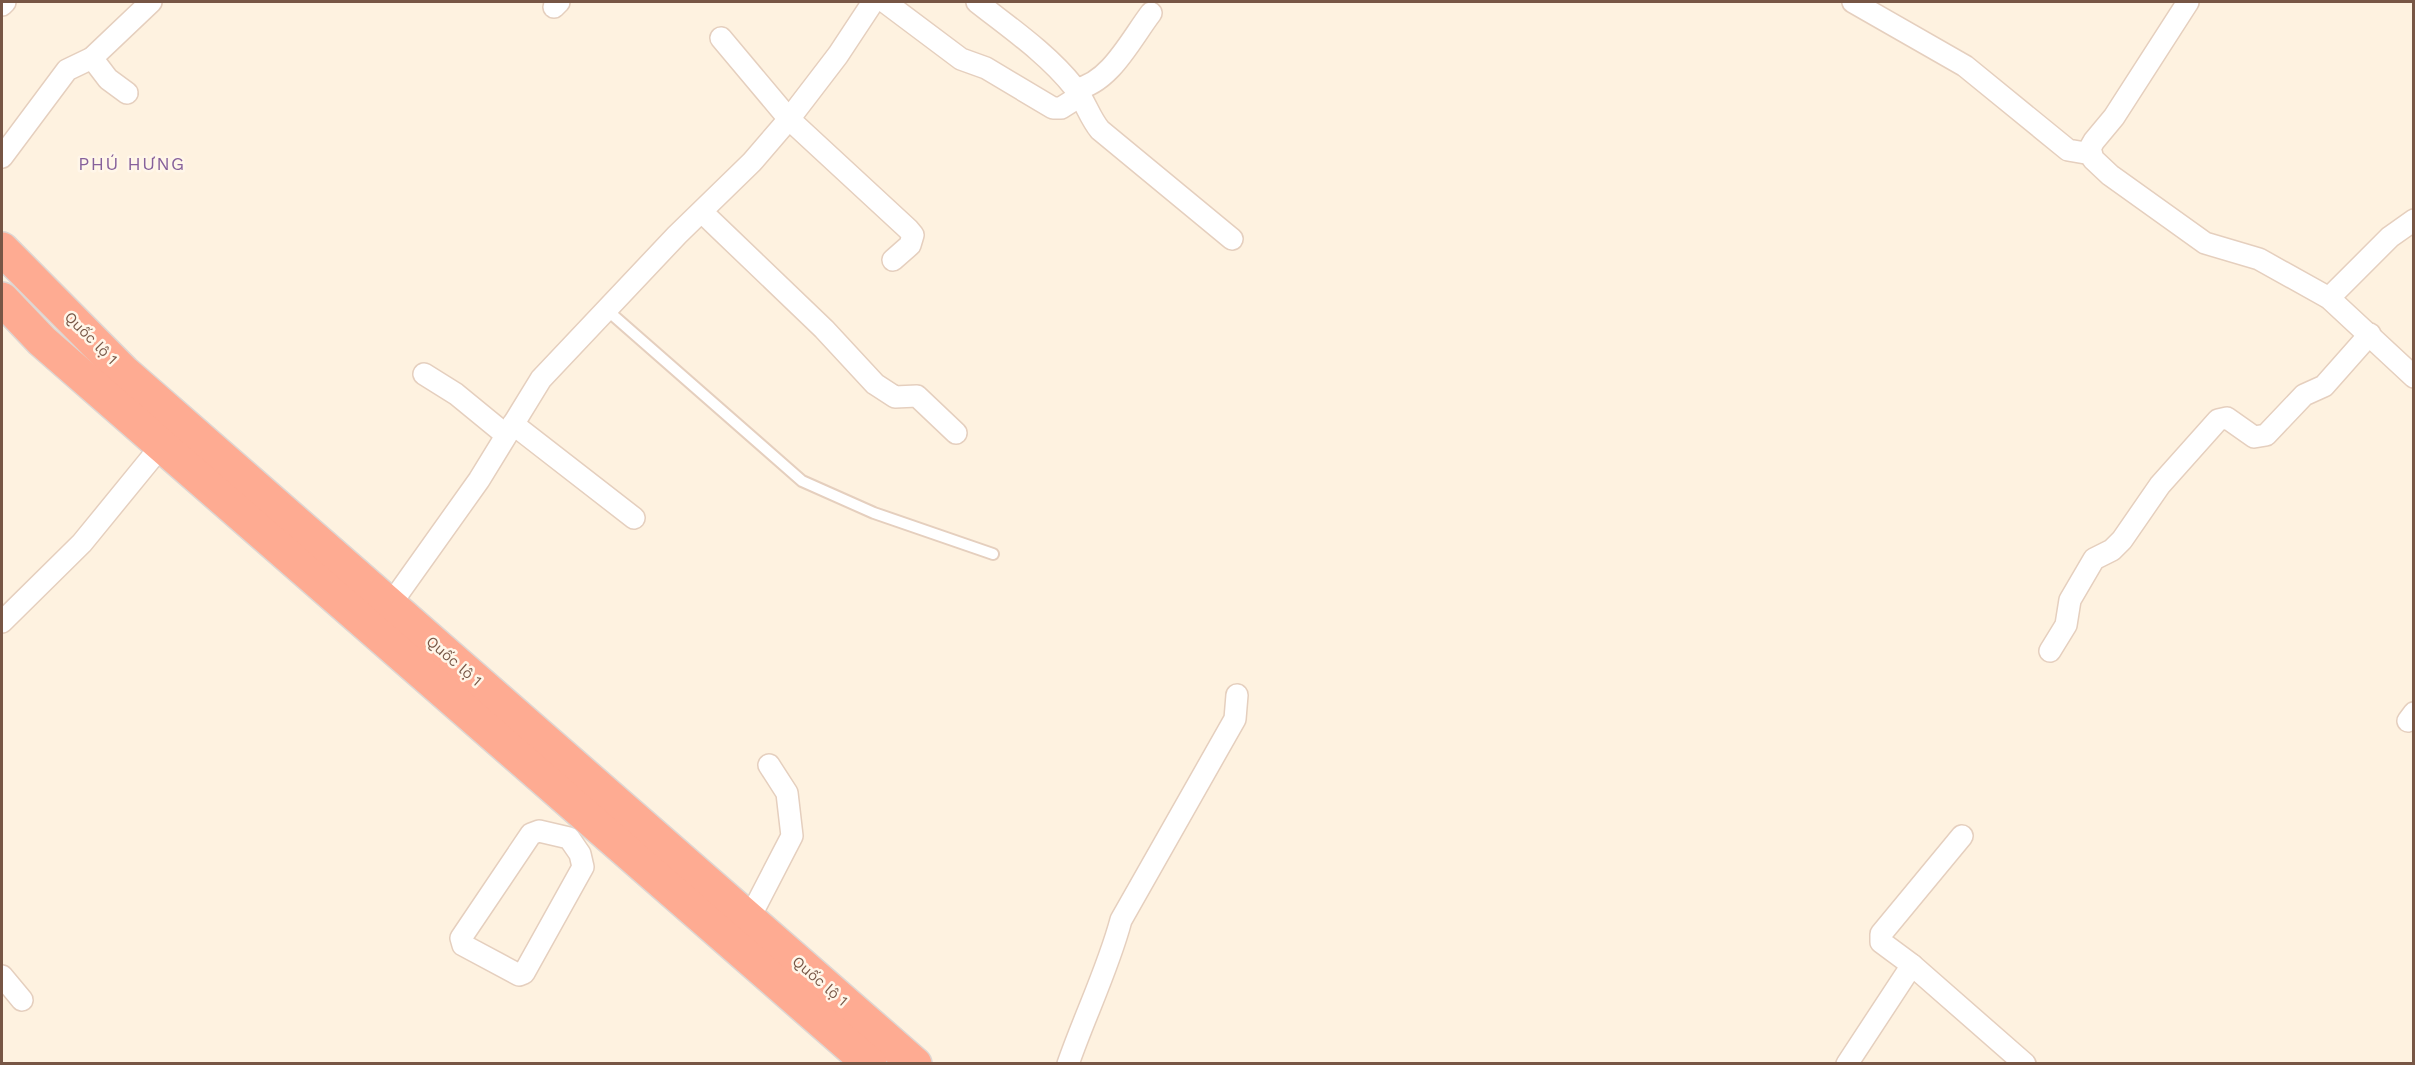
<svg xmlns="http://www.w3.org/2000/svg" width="2415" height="1065" font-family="'Work Sans',sans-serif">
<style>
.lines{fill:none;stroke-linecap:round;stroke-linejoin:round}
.lane-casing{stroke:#e5cfbe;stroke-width:14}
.street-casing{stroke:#e5cfbe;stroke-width:24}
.highway-casing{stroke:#ded6d2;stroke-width:36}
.lane{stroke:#fff;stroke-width:10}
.street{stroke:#fff;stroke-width:21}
.highway{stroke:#feab92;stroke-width:33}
.labels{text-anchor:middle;stroke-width:5;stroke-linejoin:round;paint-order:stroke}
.street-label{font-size:15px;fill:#775645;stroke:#fff6e9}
.quarter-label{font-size:18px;letter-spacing:1.5px;fill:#86609b;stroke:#fff6e9}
</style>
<rect width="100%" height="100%" fill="#fef2e0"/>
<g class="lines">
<defs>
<path id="lane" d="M607,310l195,171 72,32 119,41"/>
<g id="street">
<path d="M885,2l76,57 25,9 67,40h8l19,-12"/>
<path d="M977,2c33,26 71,52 97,85 11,13 15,30 26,43l132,109"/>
<path d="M1853,2l112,64 103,84 23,4"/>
<path d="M2188,2l-74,115 -20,24 -4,7 3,11 17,16 95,68 54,16 70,39 85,79"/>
<path d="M2,5l3,-3"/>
<path d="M554,7l5,-5"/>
<path d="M721,38l68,81 119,110 5,6 -3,10 -17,15"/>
<path d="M92,58l16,21 19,14"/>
<path d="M1076,89c34,-6 55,-50 75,-76"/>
<path d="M2,157l65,-87 25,-12 59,-56"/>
<path d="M702,212l122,117 51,55 20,13 22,-1 39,37"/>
<path d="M2329,298l61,-61 24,-17"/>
<path d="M424,374l32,20 50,41"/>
<path d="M513,424l121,94"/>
<path d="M390,605l89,-125 62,-101 136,-144 75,-73 37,-43 49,-64 35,-53"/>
<path d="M2,622l80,-79 80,-98"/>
<path d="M2050,651l16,-26 4,-25 24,-41 18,-9 10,-10 38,-55 58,-65 9,-2 27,19 12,-2 38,-40 20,-9 46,-52"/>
<path d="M2408,721l6,-8"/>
<path d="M539,831l30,7 11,16 3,13 -59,106 -5,2 -56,-30 -2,-7 70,-104z"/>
<path d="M749,919l43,-83 -5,-43 -18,-28"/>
<path d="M1912,965l113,99"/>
<path d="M2,976l20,24"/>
<path d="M1068,1064c17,-49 40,-95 53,-144l114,-201 2,-24"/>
<path d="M1847,1064l65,-99 -31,-23v-8l81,-98"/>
</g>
<g id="highway">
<path d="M2,249l122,123 791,692"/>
<path d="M2,299l40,42 828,723"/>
</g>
</defs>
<use href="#lane" class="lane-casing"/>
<use href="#street" class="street-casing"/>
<use href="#highway" class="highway-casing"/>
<use href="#lane" class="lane"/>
<use href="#street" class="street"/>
<use href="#highway" class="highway"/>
</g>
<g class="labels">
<g class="street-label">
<text transform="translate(91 338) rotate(45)" y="5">Quốc lộ 1</text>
<text transform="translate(454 661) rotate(41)" y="5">Quốc lộ 1</text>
<text transform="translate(820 981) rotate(41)" y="5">Quốc lộ 1</text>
</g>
<g class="quarter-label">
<text x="132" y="170">PHÚ HƯNG</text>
</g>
</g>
<rect width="2415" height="1065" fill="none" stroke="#775645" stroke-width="6"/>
</svg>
